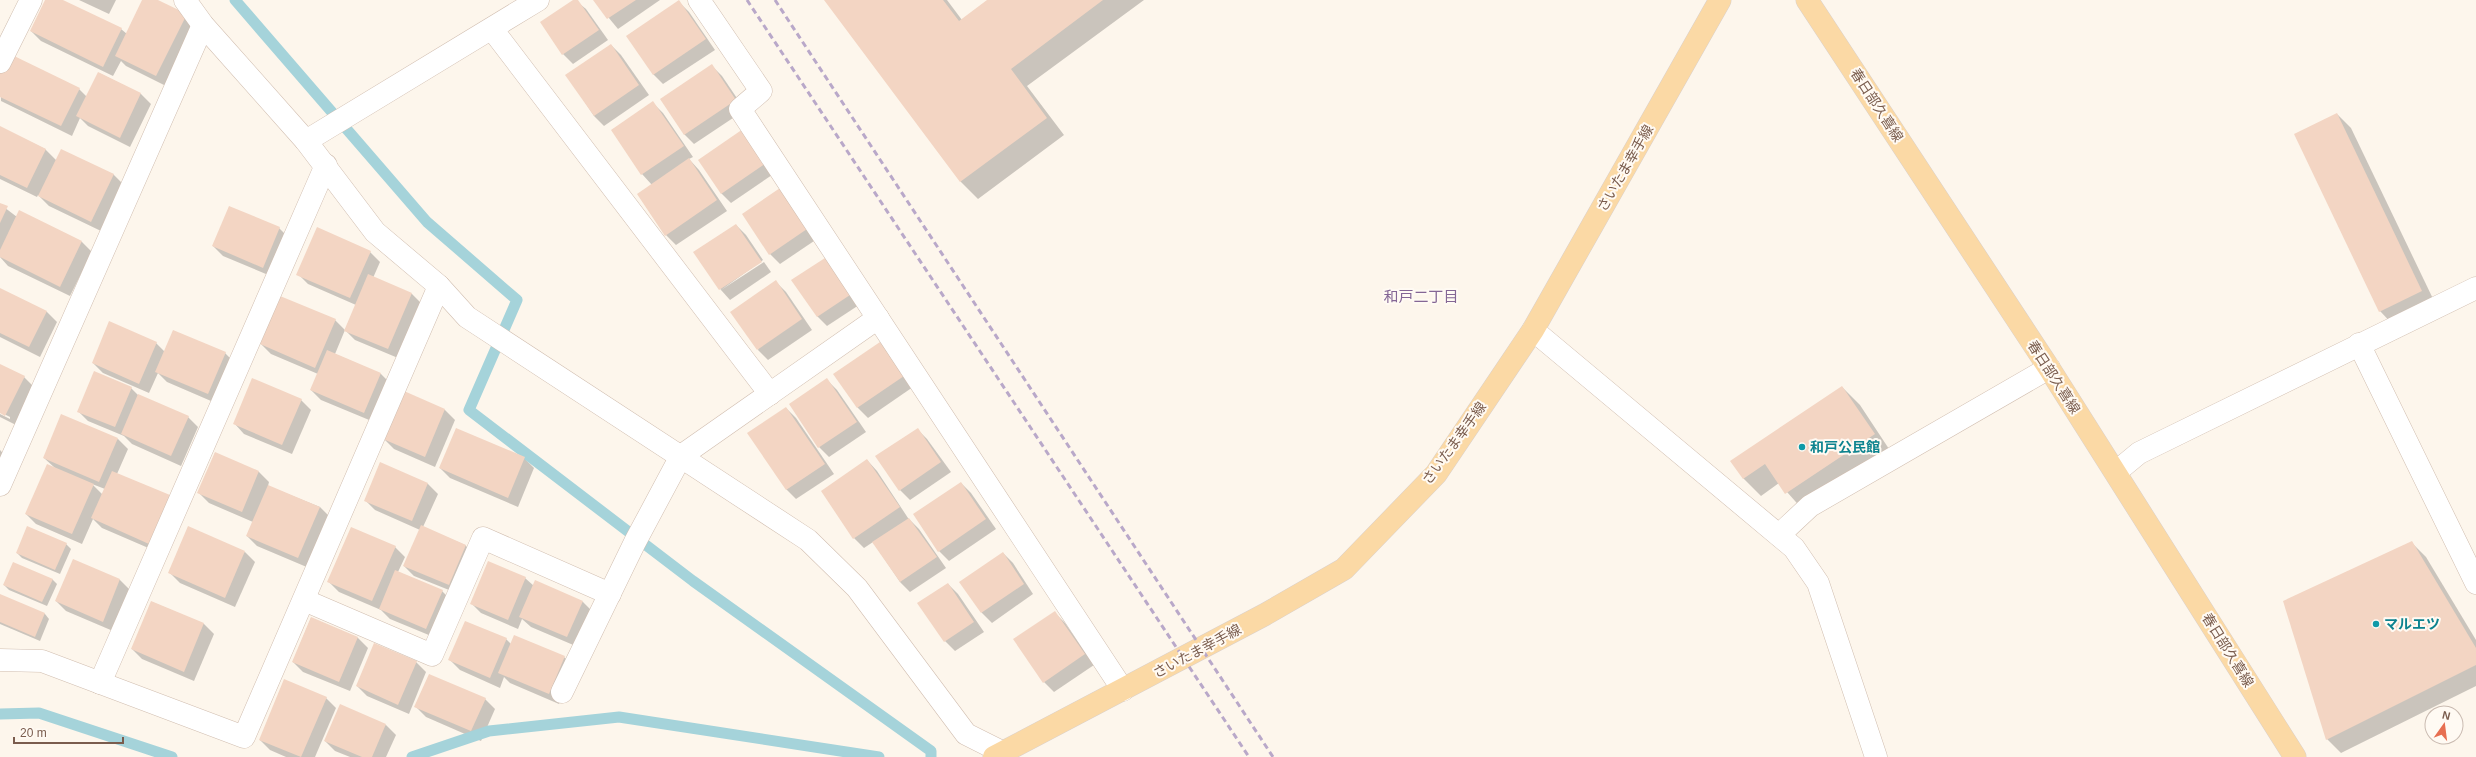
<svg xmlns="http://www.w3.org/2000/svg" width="2476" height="757" font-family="Arial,'Noto Sans JP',sans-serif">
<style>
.shadow{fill:#0003;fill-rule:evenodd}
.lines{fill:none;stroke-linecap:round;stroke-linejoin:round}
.stream{stroke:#a5d3da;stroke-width:11}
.building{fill:#f3d5c3}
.minor-casing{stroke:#d1beb0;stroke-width:23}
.major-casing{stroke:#dad1cd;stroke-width:23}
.minor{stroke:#fff;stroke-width:22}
.major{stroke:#fbd9a5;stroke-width:22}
.rail{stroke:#b9a8c9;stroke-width:3;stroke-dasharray:6 4;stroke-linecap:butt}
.culture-dot{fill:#0f9aa8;stroke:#fffaf3;stroke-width:1.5}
.labels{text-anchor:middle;stroke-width:4;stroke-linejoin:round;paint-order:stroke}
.street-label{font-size:14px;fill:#7a5c4d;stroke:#fffaf3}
.culture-label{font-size:14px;font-weight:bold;fill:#0d838f;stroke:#fffaf3;text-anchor:start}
.neighbourhood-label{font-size:15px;fill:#846695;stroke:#fffaf3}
</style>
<rect width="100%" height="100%" fill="#fdf6ec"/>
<g class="shadow">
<path d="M46,0h15l60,29 6,5 16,-34h12l41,25 -30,61 -40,-20 -5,-5 -8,15 -72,-35 -10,-10z"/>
<path d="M79,0h37l-7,14z"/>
<path d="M575,0l11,9 22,31 -35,24 -10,-10z"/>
<path d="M594,0h66l-42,29z"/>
<path d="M825,0h122l15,20 26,-20h156l-117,86 37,49 -86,64 -17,-17z"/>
<path d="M679,2l10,10 26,38 -52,34 -10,-10z"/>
<path d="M611,45l10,10 28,40 -45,31 -10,-10 -27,-41z"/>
<path d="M712,66l10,10 23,34 -51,34 -10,-10z"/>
<path d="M0,73l79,16 8,8 12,-24 42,21 10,10 -21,43 -42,-21 -8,-8 -8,18 -71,-35z"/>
<path d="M653,103l10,10 30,44 -4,2 10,11 28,41 -51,34 -10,-10 -14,-50 -10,-11 -30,-44z"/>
<path d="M2337,114l14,14 85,177 -42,21 -14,-15z"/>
<path d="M0,127l45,22 11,11 57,14 10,10 -22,47 -52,-25 -11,-11 -1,2 -37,-18z"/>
<path d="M753,141l22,32 -44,30 -10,-10z"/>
<path d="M789,200l28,39 -37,25 -10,-10 -27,-40z"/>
<path d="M0,204l17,13 3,-5 62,30 10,10 -22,44 -62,-30 -8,-9z"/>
<path d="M736,225l10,10 17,25 -42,30 -26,-38z"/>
<path d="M279,228l10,10 -16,39 -50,-21 -10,-10z"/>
<path d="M370,252l10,10 -7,16 39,16 10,10 -24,54 -43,-18 -10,-10 -10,24 46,20 10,10 -17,38 -53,-22 -10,-10 7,-16 -47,-20 -10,-10 74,-24 10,10 11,-25 -48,-21 -10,-10z"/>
<path d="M825,259l34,46 -32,21 -10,-10z"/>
<path d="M764,262l7,10 -41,28 -9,-10z"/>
<path d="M776,282l10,10 26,38 -44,30 -10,-10z"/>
<path d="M0,289l47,23 10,10 -17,35 -40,-20z"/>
<path d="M156,343l9,9 60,1 10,10 -17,41 -51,-22 -9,-9 -9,20 -46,-20 -10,-10z"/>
<path d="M880,343l10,10 23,34 -45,31 -10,-10 -23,-34z"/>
<path d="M0,365l24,12 10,10 -18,38 -16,-8v-3l10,5v-2l-10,-5z"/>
<path d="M827,380l10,10 29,42 -37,25 -10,-10z"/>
<path d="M1842,387l18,18 31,47 -88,58 -24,-27 -18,13 -18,-18z"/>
<path d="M131,388l7,7 50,22 10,10 -17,39 -49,-22 -8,-8 -36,-15 -10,-10z"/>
<path d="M404,392l41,18 10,10 -20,47 -41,-18 -10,-10z"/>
<path d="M301,400l10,10 -19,44 -48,-20 -10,-11z"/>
<path d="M786,408l10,10 38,56 -38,25 -10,-10z"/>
<path d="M917,429l10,10 24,33 -41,28 -10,-10z"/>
<path d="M118,439l10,10 -11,25 53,22 10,10 -20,47 -58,-25 -9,-9 -11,25 -46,-20 -10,-10 29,-46 -11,-10zM92,484l13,5 -3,5z"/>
<path d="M0,450l11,12 -11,23z"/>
<path d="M215,453l44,19 10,10 -1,4 52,21 10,10 -21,51 -52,-22 -10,-10 6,-14 -44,-19 -10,-10z"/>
<path d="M524,458l10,10 -16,39 -68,-29 -10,-10z"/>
<path d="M867,460l10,11 31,47 11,11 27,39 -36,24 -10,-10 -27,-40 -9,6 -10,-10z"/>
<path d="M381,464l47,20 10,10 -15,33 42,18 10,10 -16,39 -45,-18 -10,-10 16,-36 -45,-20 -10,-10z"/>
<path d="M961,483l10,10 25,36 -47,32 -10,-10z"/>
<path d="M2411,542l15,15 50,83v46l-135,67 -14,-14z"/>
<path d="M66,544l5,5 -11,25 -38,-16 -5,-5z"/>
<path d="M395,547l10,10 -7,15 44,19 10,10 -16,37 -46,-19 -9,-9 -42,-18 -10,-10z"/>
<path d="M245,552l10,10 -20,45 -55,-24 -10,-10z"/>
<path d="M1003,553l10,10 20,31 -41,29 -10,-10 -21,-31z"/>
<path d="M73,561l47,19 10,10 -17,41 -47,-20 -10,-10z"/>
<path d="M525,578l9,8 49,16 10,10 -15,35 -47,-20 -9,-8 -4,10 -37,-16 -10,-10z"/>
<path d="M52,579l5,5 -10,22 -38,-16 -5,-5z"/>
<path d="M948,584l10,10 26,38 -29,19 -10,-10z"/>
<path d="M0,595l45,19 4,5 -9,22 -40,-17z"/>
<path d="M152,602l52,22 10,10 -20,47 -52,-22 -10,-10z"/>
<path d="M1055,613l10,10 29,42 -40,27 -10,-10z"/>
<path d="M311,618l47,20 10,10 -18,43 -47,-19 -10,-10z"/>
<path d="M506,639l6,6 52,12 10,10 -15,37 -49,-21 -6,-6 -4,11 -40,-18 -10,-10z"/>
<path d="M416,662l10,10 -17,42 -42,-18 -10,-10z"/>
<path d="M326,698l10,10 -21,49h-29l-16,-7 -10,-10z"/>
<path d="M485,699l10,10 -14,32 -55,-24 -10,-10z"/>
<path d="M386,725l10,10 -10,22h-36l-15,-6 -10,-10z"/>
</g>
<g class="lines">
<g class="stream">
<path d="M235,0l192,222 90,78 -48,110 224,171 238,170v6"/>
<path d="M0,714l39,-1 133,44"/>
<path d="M412,757l77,-26 130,-14 260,40"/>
</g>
</g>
<g class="building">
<path d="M45,0h18l59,28 -19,39 -73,-36z"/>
<path d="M142,0h16l29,14 -31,62 -41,-20z"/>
<path d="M573,0h5l21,30 -37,25 -22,-33z"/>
<path d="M593,0h43l-29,19z"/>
<path d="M679,0l27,39 -53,36 -27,-39z"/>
<path d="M824,0h119l16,21 28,-21h116l-92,69 36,49 -87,64z"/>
<path d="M611,44l28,41 -45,31 -29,-41z"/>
<path d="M8,53l72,35 -19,38 -61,-29v-27z"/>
<path d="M712,64l24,36 -52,35 -24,-36z"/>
<path d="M98,72l43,21 -21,45 -44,-22z"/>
<path d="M653,101l31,45 -43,29 -30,-45z"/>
<path d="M2337,113l85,178 -43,21 -85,-178z"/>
<path d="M0,126l46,23 -19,39 -27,-13z"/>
<path d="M743,129l23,34 -45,31 -23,-34z"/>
<path d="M61,149l53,25 -23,48 -53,-26z"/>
<path d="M689,158l28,42 -52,36 -28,-42z"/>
<path d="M780,188l27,41 -38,26 -27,-41z"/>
<path d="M0,203l8,3 -8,17z"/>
<path d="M229,206l51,21 -17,41 -51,-22z"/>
<path d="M19,210l63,31 -22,46 -60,-30v-7z"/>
<path d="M736,224l26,38 -43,28 -26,-38z"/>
<path d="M317,227l54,24 -21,47 -54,-23z"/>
<path d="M825,258l25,37 -33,22 -26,-37z"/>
<path d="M368,274l44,19 -24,56 -44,-18z"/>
<path d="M776,280l26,39 -45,31 -27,-38z"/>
<path d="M0,288l47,23 -18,36 -29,-14z"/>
<path d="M280,296l56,23 -21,49 -55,-24z"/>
<path d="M109,321l48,21 -18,42 -47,-21z"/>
<path d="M173,330l53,22 -18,42 -53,-22z"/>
<path d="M880,342l24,34 -47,32 -24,-34z"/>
<path d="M327,350l54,23 -17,40 -54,-23z"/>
<path d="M0,364l25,12 -20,40 -5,-3z"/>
<path d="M94,371l38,16 -17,40 -38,-15z"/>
<path d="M252,378l50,21 -20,46 -49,-21z"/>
<path d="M827,378l30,44 -39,26 -29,-44z"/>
<path d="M1842,386l33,48 -90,60 -20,-30 -22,15 -13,-18z"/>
<path d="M404,391l41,18 -20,48 -42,-18z"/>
<path d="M138,394l51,22 -18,40 -50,-22z"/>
<path d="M786,407l39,57 -39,26 -39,-57z"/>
<path d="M61,414l57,24 -19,44 -56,-24z"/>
<path d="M456,428l69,29 -17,41 -69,-30z"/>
<path d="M918,428l23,34 -42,29 -24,-35z"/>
<path d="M215,452l44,19 -17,41 -45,-19z"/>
<path d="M867,459l33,48 -47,32 -32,-48z"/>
<path d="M380,462l48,21 -16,38 -48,-20z"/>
<path d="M47,464l47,20 -22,50 -47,-20z"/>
<path d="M112,471l58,24 -21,49 -58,-26z"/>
<path d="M961,482l25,37 -48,33 -25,-38z"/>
<path d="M268,485l52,22 -22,51 -52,-22z"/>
<path d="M909,518l28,39 -37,25 -28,-40z"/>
<path d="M421,525l45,20 -17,40 -46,-19z"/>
<path d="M27,526l40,17 -12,27 -39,-17z"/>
<path d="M188,526l57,25 -20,47 -57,-25z"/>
<path d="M351,527l45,19 -24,55 -45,-19z"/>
<path d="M2412,541l64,107v17l-150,75 -43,-139z"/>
<path d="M1003,552l21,32 -43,29 -22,-31z"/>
<path d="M73,559l47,20 -17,43 -48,-21z"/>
<path d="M488,561l38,16 -18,43 -38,-16z"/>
<path d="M13,562l40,17 -11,23 -39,-17z"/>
<path d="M395,570l48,20 -17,39 -47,-20z"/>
<path d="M535,580l48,21 -16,36 -48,-20z"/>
<path d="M948,583l26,39 -30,20 -27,-39z"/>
<path d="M0,594l45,19 -10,24 -35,-15z"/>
<path d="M151,601l53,22 -20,49 -53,-23z"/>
<path d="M1055,611l30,43 -42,29 -30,-44z"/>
<path d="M311,617l47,20 -19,45 -47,-20z"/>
<path d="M465,621l42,17 -17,40 -42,-18z"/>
<path d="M514,635l51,21 -16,38 -51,-21z"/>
<path d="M374,643l43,18 -19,44 -42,-19z"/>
<path d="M429,674l57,24 -15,33 -57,-24z"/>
<path d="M284,679l43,18 -26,60 -42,-17z"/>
<path d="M340,704l46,20 -14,33h-10l-38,-16z"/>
</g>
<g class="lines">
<defs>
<g id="minor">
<path d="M185,0l18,25 103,116 69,91 64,54 28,31 341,223 49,48 109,146 36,18"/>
<path d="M699,0l62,91 -21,18 383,581"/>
<path d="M492,29l278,365"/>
<path d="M0,62l31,-62"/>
<path d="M306,141l232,-141"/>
<path d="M1533,330l261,218 24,35 58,174"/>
<path d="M2359,344l117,239"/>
<path d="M2116,472l23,-19 337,-165"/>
<path d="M0,485l203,-460"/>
<path d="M1779,535l31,-29 239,-138"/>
<path d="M304,600l128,55 51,-117 127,56"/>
<path d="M0,660l42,1 202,76 195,-451"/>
<path d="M100,683l226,-518"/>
<path d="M562,692l73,-150 46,-86 197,-138"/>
</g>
<g id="major">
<path d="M1807,0l242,368 246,389"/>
<path d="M994,757l270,-142 80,-46 92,-95 97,-144 187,-330"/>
</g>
</defs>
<use href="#minor" class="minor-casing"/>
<use href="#major" class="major-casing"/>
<use href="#minor" class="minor"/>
<use href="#major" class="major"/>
<g class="rail">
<path d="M747,0l502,757"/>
<path d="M775,0l498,757"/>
</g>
</g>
<g class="culture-dot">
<circle cx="1802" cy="447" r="4"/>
<circle cx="2376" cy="624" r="4"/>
</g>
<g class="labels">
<g class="street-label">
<text transform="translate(1877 105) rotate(57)" y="5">春日部久喜線</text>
<text transform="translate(1625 168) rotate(-60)" y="5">さいたま幸手線</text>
<text transform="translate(2054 377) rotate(57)" y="5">春日部久喜線</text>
<text transform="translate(1454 443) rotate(-54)" y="5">さいたま幸手線</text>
<text transform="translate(2228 650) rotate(58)" y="5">春日部久喜線</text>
<text transform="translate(1197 651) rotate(-28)" y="5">さいたま幸手線</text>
</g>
<g class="culture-label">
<text x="1810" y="452">和戸公民館</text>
<text x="2384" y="629">マルエツ</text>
</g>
<g class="neighbourhood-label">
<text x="1421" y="302">和戸二丁目</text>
</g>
</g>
<g transform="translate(2444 725) rotate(14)"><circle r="19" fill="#fffaf3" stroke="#cabbb1"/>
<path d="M0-3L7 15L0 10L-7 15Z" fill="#e76f51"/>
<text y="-6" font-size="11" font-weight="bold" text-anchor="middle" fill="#7a5c4d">N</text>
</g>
<path d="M14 737v6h109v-6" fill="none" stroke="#7a5c4d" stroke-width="2"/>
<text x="20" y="737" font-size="12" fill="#7a5c4d" stroke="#fffaf3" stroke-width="3" paint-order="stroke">20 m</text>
</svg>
